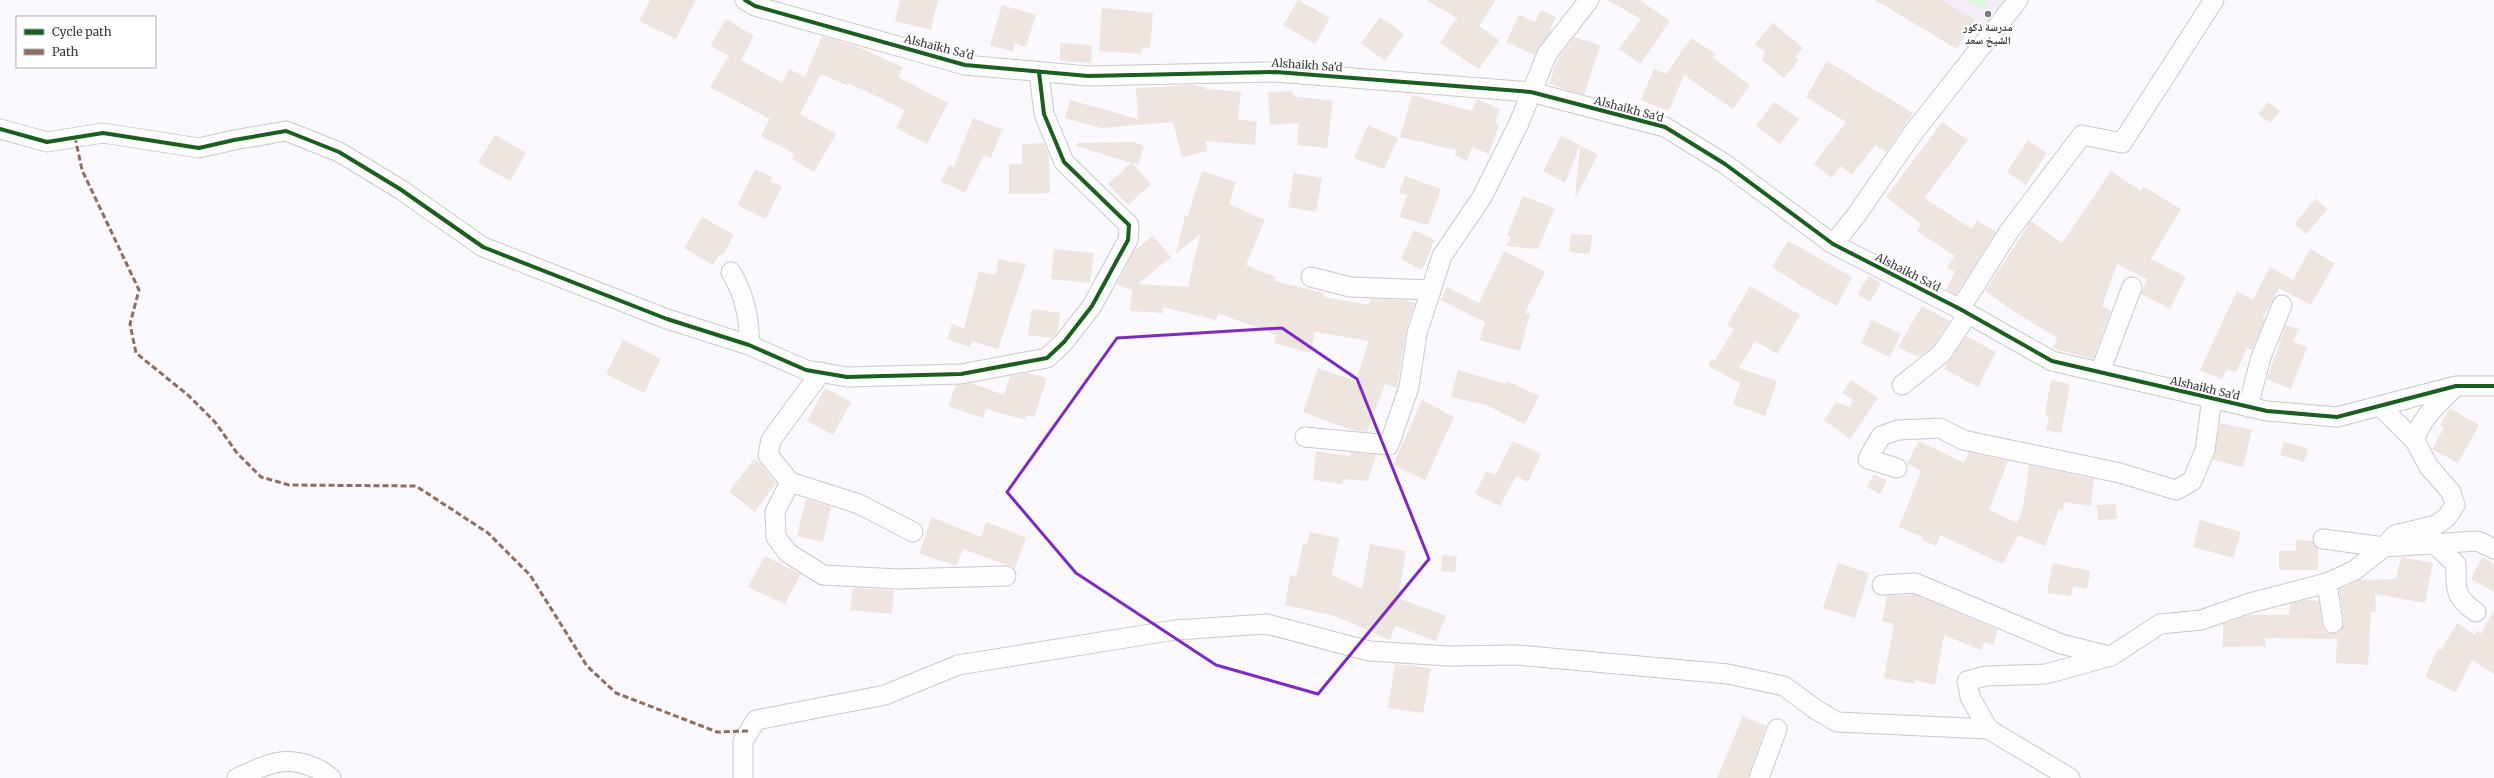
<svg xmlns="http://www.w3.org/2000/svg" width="2494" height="778" font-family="Merriweather,'Noto Naskh Arabic',serif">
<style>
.education{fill:#f3edf8}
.green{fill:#dcf6de}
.building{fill:#eee4e0}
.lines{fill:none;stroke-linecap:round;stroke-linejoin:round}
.minor-casing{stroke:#cac8cd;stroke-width:21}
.minor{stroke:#fefeff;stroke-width:19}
.quiet{stroke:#8d6e63;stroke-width:3;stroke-dasharray:6 3;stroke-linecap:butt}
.cycleway-casing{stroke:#fff;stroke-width:6}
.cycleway{stroke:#1b5e20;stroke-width:4}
.marked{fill:none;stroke:#7b2cbf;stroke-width:3;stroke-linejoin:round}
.poi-dot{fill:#7c7a80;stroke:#fff;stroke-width:1.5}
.labels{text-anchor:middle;stroke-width:4;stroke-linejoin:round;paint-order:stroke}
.poi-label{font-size:11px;font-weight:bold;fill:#38353c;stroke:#fff}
.street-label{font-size:11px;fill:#38353c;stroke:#fff}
</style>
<rect width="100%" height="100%" fill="#fbf9fd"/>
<path class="education" d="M1935,0h93l-28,38z"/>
<path class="green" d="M1967,0h23l-6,10z"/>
<g class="building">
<path d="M650,0h46l-20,39 -37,-18z"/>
<path d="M900,0h38l-7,30 -36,-9z"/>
<path d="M1298,0l32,18 -15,26 -32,-19z"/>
<path d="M1426,0h70l-17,26 20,14 -20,29 -39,-26 17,-25z"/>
<path d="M1607,0h33l30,21 -30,43 -21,-15 22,-30z"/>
<path d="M1875,0h66l34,20 -18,29z"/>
<path d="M1002,5l34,10 -10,32 -11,-4 -2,9 -23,-7z"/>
<path d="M1102,8l51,5 -3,35 -8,-1 -1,7 -42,-3z"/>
<path d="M1541,10l15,7 -6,12 2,1 -17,25 -29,-13 13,-27 16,7z"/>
<path d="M1380,17l24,17 -19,27 -24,-18z"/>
<path d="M726,19l28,17 -13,24 41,23 7,-14 16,8 17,-41 34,10 47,21 -5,10 50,26 -21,41 -31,-16 9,-18 -57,-27 -1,2 -26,-11 -21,40 36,20 -22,38 -22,-13 3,-5 -34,-18 9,-17 -60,-32 19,-31 -19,-10z"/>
<path d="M1773,23l30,25 -8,9 4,3 -15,18 -22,-18 3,-8 -10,-8z"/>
<path d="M1574,37l26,8 -16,50 -35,-11 8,-24z"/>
<path d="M1691,38l25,16 -3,4 37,27 -17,24 -49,-34 -15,36 -28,-11 13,-31 12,5z"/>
<path d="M1060,43l32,2 -1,18 -31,-2z"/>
<path d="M1827,61l86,52 -27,39 -11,-7 -23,30 -11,-9 -9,12 -18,-14 32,-42 -40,-25z"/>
<path d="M1191,85l14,2v2l36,3 -3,27 19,3 -2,23 -50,-4 3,10 -26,6 -9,-35 -72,6 -36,-10 5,-18 68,19 -2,-31z"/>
<path d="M1292,91l1,5 40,5 -6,47 -30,-3 2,-22 -29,2 -2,-33z"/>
<path d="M1412,95l60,16 5,-12 23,10 -5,13 4,3 -10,29 -17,-7 -5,14 -12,-6 1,-5 -56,-13z"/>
<path d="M1774,102l25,17 -19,25 -24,-18z"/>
<path d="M2268,102l12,9 -10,12 -12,-9z"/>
<path d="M973,118l29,11 -11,29 -7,-3 -19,38 -24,-12 8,-16 5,2z"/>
<path d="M1942,122l26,18 -44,58 48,31 5,-9 19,12 -40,63 -10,-5 9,-18 -8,-5 8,-11 -38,-25 4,-7 -35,-27z"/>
<path d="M1368,125l30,13 -14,31 -30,-11z"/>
<path d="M495,135l31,18 -16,28 -32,-18z"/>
<path d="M1561,136l19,9 -15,38 -22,-12z"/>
<path d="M2028,140l19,13 -21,32 -19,-13z"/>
<path d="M1134,142l10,4 -6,19 -6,-2 19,21 -23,21 -20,-21 23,-21 -54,-17v-3z"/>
<path d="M1044,143l5,13 1,37 -41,1v-30h13v-20z"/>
<path d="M1580,146l18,8 -22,43h-1z"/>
<path d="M755,169l17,8 -2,4 12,5 -16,33 -29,-14z"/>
<path d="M1202,171l34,11 -7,22 36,16 -19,45 30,12 -2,4 51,12 -1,4 45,8 2,-6 34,1 10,3 -9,28 -9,57 -12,-4 -18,48 -15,-2 -49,-18 15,-44 38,13 13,-40 -54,-9 -5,21 -36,-10 2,-8 -58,-22 -2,7 -53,-13v6l-33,-2 2,-22 -2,1 -13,-6 17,-33 19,-15 18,21 -33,27 50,3 12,-53 -24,20 9,-38h3z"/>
<path d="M2111,171l30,20 3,-4 37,22 -30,50 35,18 -16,32 -29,-15 6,-15 -30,-15 -15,42 9,5 -18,48 -41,-11 6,-10 -40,-24 -33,-23 46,-70 31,22z"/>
<path d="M1294,173l28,5 -6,34 -28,-5z"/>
<path d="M1405,176l36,13 -13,36 -29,-8 8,-22 -8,-2z"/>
<path d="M1523,196l32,12 -17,41 -32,-3 5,-9 -4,-2z"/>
<path d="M2315,199l13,10 -22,25 -11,-10z"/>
<path d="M702,217l32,18 -11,20 -3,-1 -7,11 -29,-17z"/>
<path d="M1414,230l21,10 -13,30 -21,-11z"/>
<path d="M1571,234l21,1 -2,19 -21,-2z"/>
<path d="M1788,241l64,36 -15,29 -31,-17 -34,-22z"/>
<path d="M1054,249l40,4 -4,30 -39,-4z"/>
<path d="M2310,249l25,14 -24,42 -32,-17 -16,30h2l-13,32 -5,-2 -11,24 -9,-3 -6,10 -21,-9 37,-79 16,9 17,-33 23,13z"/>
<path d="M1504,251l41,21 -20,41 5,1 -10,37 -40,-11 5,-18 -45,-22 7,-13 32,16z"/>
<path d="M998,259l28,5 -28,85 -26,-8 -2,6 -23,-8 5,-15 12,4 15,-56 17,3z"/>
<path d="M1869,276l12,7 -11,19 -13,-8z"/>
<path d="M1750,286l50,29 -23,39 -22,-13 -16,27 38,13 -12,35 -32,-12 7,-21 -32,-17 3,-7 4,1 19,-31 -7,-4z"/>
<path d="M1922,306l28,15 -17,25 -11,9 -6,1 -18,-9z"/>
<path d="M1032,309l28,4 -2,19 -6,6 -24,-3z"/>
<path d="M1872,320l29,14 -11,23 -29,-14z"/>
<path d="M2286,325l12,4 -5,13 14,5 -16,42 -24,-10z"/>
<path d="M1966,336l30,16 -18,35 -34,-18z"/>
<path d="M623,340l38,19 -17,34 -38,-19z"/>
<path d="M1458,370l48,14 1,-3 32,15 -14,28 -39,-19 -35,-8z"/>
<path d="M1029,373l18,5 -13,39 -7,-2 -2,5 -39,-11 -3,9 -35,-12 8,-21 15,-2 33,12 6,-19z"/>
<path d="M1851,380l27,18 -28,41 -26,-19 12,-18 14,5 3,-8 -11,-6z"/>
<path d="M2051,380l19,4 -9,49 -15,-3 3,-13 -4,-3z"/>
<path d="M825,388l26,14 -18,33 -26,-14z"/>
<path d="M1422,400l32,17 -29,63 -32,-15z"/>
<path d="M2450,408l29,17 -21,38 -26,-14 12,-21 -4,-3z"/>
<path d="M2220,423l32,7 -9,37 -30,-7z"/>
<path d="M1513,441l28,13 -13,28 -12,-6 -16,30 -25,-12 11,-23 9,4z"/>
<path d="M1919,441l45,22 5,-11 39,9 -19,49 28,13 6,-15 6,-43 65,14 -3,27 -27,-4 -1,8 -4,-1 -14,37 -27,-11 -15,29 -63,-29 -4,11 -14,-6 1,-3 -24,-10 22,-56 -14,-7z"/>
<path d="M2284,442l24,7 -4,13 -24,-7z"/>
<path d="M1316,451l34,5 1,-4 25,3 -8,26 -25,-2v5l-30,-4z"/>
<path d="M754,459l7,5 15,19 -21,29 -26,-20z"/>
<path d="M1874,474l13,7 -7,13 -13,-7z"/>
<path d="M806,499l25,8 -8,35 -26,-6z"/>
<path d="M2116,504l1,15 -19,1 -1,-15z"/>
<path d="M932,517l49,20 5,-15 40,16 -11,30 -52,-19 -7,17 -37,-13z"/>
<path d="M2200,520l41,12 -8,26 -40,-11z"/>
<path d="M1310,532l29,6 -7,37 30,14 8,-45 36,7 -8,47 48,18 -10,25 -41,-15 -5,14 -55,-24 -50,-11 5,-30 6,2 7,-33h4z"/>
<path d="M2296,540l16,1 6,7v22h-39v-19h17z"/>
<path d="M1442,555l15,1 -2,16 -14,-1z"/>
<path d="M765,556l36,18 -16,30 -37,-17z"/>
<path d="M2401,557l32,6 -8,40 -50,-9 1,17 -5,1 -3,53 -32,-2 1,-24 -72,-1v8l-42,1v-23l26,-9h40l1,-11 15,-4 14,1 5,29 5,3 11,-1 4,-10 -5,-32 20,-10 37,-1z"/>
<path d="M2482,557l12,7v28l-23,-13z"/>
<path d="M1838,563l31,10 -14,45 -32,-10z"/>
<path d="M2053,563l37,8 -3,18 -14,-3 -2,10 -24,-3z"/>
<path d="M853,588l41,2 -2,24 -42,-4z"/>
<path d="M1914,594l84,36 -5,15 -9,-3 -3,8 -37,-15 -9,50 -20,-5 -1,4 -30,-6 10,-54 -12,-3 5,-25z"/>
<path d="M2494,610v64l-22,-14 -16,32 -31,-15 13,-28 3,1 16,-27 18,12 2,-4 4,3z"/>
<path d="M1395,664l36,4 -8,45 -35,-5z"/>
<path d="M1743,716l23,10 -18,52h-31z"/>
</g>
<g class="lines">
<defs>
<g id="minor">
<path d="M745,0l10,6 210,59 123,11 188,-4 255,20 134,35 60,37 108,80 127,65 92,52 215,50 70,6 119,-31h38"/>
<path d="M0,129l47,13 56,-9 96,15 35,-8 52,-9 53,21 61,37 83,58 184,72 82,26 57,25 41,7 114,-3 86,-16 17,-16 28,-36 36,-66 1,-15 -65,-63 -20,-48 -5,-42"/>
<path d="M1833,244l22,-27 58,-84 105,-133"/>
<path d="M731,272c13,22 19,48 18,73"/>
<path d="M1311,277l39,10 81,3"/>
<path d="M1960,309l48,-76 74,-98 40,8 92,-143"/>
<path d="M821,372l-50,68 -3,15 22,27 69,22 54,28"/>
<path d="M2100,372l32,-85"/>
<path d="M1902,385l39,-31 27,-40"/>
<path d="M2248,407l13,-50 21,-52"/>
<path d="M1305,437l84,8 20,-58 8,-54 25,-77 40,-59 37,-74 28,-69 42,-54"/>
<path d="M2415,441c5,-23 24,-38 40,-54"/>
<path d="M1897,468l-29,-9 13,-23 17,-6 42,-2 23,12 157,33 56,17 16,-9 13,-31 7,-52"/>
<path d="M790,482l-15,30 1,25 12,16 35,22 75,4 108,-3"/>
<path d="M2323,539l61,8 11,-12 41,-10 11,-8 8,-12 -4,-13 -22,-25 -14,-26 -35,-35"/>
<path d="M2433,543l23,21c0,25 -2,33 20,48"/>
<path d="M2327,583l6,40"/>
<path d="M1882,585l33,-2 146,61 48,12"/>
<path d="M237,778c27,-12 46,-24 76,-11 7,3 12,5 18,11"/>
<path d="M743,778v-37l13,-21 129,-25 73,-30 217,-35 92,-6 102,27 79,5 69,-1 211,19 56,12 31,23 22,13 151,7"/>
<path d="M1759,778l18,-49"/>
<path d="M2070,778l-82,-49 -18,-32 -3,-16 19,-5 60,-2 65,-18 49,-32 41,-4 49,-17 77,-20 28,-13 29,-23 94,-6 16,8"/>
</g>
</defs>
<use href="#minor" class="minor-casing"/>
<use href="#minor" class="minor"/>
<path class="quiet" d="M75,137l7,33 57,120 -9,34 6,29 53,43 26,26 22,31 24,24 28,8 127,1 72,47 42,42 57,91 29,27 101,39 32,-1"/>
<defs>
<g id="cycleway">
<path d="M745,0l10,6 210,59 123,11 188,-4 255,20 134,35 60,37 108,80 127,65 92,52 215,50 70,6 119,-31h38"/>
<path d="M0,129l47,13 56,-9 96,15 35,-8 52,-9 53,21 61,37 83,58 184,72 82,26 57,25 41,7 114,-3 86,-16 17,-16 28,-36 36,-66 1,-15 -65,-63 -20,-48 -5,-42"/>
</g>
</defs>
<use href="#cycleway" class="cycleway-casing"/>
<use href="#cycleway" class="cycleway"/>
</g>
<path class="marked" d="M1282,328l75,51 72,180 -111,135 -102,-29 -140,-92 -69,-81 110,-154z"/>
<circle class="poi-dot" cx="1988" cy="14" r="4"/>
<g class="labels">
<g class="poi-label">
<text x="1988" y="31">مدرسة ذكور<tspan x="1988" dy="13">الشيخ سعد</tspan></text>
</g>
<g class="street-label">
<text transform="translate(939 47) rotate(14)" y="4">Alshaikh Sa'd</text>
<text transform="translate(1307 65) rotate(4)" y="4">Alshaikh Sa'd</text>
<text transform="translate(1629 109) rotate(15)" y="4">Alshaikh Sa'd</text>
<text transform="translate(1908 272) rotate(27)" y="4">Alshaikh Sa'd</text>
<text transform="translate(2205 388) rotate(13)" y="4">Alshaikh Sa'd</text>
</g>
</g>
<rect x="16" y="16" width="140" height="52" fill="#ffffff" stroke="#afaeb1"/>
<rect x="24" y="29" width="20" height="6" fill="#1b5e20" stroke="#afaeb1"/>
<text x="52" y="36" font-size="12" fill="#38353c">Cycle path</text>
<rect x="24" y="49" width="20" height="6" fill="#8d6e63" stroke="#afaeb1"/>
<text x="52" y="56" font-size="12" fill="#38353c">Path</text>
</svg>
